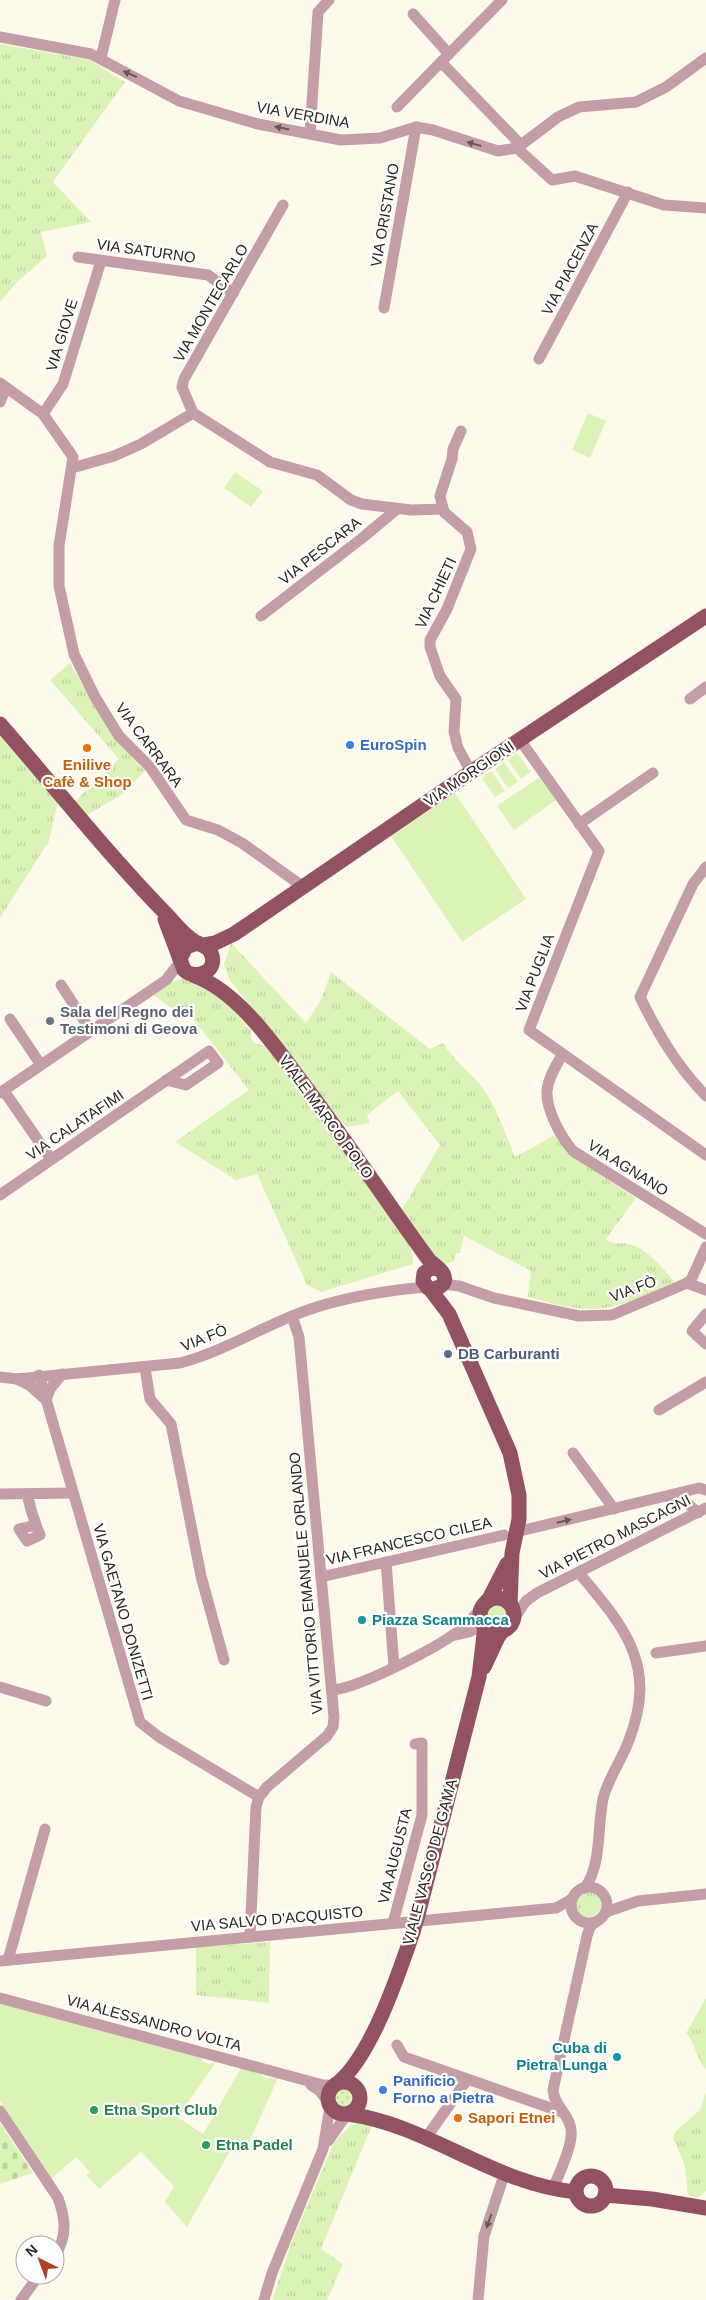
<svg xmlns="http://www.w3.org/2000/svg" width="706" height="2300" font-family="Arial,sans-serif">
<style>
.grass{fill:url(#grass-tufts)}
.cemetery{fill:url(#cemetery-stones)}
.park{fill:url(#park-dots)}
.pitch{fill:#dcf3b8}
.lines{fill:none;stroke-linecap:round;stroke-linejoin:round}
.minor{stroke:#c49ea6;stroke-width:11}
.major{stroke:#925261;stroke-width:15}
.major-bridge{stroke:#925261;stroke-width:15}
.oneway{fill:#685754}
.shop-dot{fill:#3f7fe0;stroke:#fff;stroke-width:2}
.food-dot{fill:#e8710a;stroke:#fff;stroke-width:2}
.worship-dot{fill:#6b7280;stroke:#fff;stroke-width:2}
.service-dot{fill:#5c6f8a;stroke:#fff;stroke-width:2}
.culture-dot{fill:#0f9aa8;stroke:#fff;stroke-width:2}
.leisure-dot{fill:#2e9e5b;stroke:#fff;stroke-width:2}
.labels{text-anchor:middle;stroke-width:4.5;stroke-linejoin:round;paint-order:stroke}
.street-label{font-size:15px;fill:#2a271e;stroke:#fff}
.shop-label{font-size:15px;font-weight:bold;fill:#366cbe;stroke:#fff;text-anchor:start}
.food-label{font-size:15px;font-weight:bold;fill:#c56008;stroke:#fff}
.worship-label{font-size:15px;font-weight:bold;fill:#5b616d;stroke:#fff;text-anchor:start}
.service-label{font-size:15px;font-weight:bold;fill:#4e5e75;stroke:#fff;text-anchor:start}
.culture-label{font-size:15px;font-weight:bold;fill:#0d838f;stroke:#fff;text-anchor:start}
.leisure-label{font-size:15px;font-weight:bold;fill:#27864d;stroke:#fff;text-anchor:start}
</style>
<defs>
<pattern id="grass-tufts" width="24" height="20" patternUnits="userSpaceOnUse" patternTransform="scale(1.25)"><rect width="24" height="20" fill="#dcf3b8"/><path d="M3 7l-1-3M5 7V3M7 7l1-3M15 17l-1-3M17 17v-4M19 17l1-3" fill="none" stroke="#bdd09e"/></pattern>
<pattern id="cemetery-stones" width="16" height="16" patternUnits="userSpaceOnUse" patternTransform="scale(1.25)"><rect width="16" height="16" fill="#dcf3b8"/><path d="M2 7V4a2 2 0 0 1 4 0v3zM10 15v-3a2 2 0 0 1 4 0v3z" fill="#bdd09e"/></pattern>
<pattern id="park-dots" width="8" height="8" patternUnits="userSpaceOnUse" patternTransform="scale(1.25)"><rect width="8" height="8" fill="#dcf3b8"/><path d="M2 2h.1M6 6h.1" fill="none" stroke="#bdd09e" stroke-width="1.8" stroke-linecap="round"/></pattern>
</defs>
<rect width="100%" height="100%" fill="#fefaeb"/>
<g class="grass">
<path d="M0,44l90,16 35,22 -72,100 38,40 -50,10 6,24 -28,24 -19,22z"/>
<path d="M70,663c23,38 43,77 75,108l-22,23 -36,21 -12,-14 44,-42 -69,-79z"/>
<path d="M0,736l58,66 -9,39 -49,77z"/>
<path d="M231,943l75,80 16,-25 9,-26 99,77 13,-6c10,17 24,26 36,40 17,21 26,50 36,74l42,-23 10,19 69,45 -30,41c9,8 17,2 27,6 16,6 30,24 42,37 -27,11 -55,27 -85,27 -21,0 -42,-7 -62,-12l3,-26 -67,-35 -4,17h-4l-2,8 -12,5 -40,-56 38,-65 -42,-54 -31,24 3,8 -23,4 -5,-4 -113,-144 -5,-15z"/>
<path d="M189,977l29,14 33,40v8l5,5 10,2 130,177c7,12 18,26 17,41l-92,28 -14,-7 -50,-111 -21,6 -61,-38 74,-52 -59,-75 -13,-3 -25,-18 19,-12z"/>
<circle cx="497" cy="1614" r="12"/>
<circle cx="588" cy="1904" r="13"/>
<path d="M270,1942l-1,61 -73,-8v-48z"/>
<path d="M706,1998v71c-11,-10 -10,-26 -20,-36z"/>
<path d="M706,2092v99l-8,7 -10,-3 -3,-29 -12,-28 2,-6 25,-22z"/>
<path d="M361,2122l12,1 -52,126 22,15 -16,36h-55l21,-61 41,-97 17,-17z"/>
</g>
<path class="cemetery" d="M0,2123l33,50 -33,11z"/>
<circle class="park" cx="344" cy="2097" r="11"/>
<g class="pitch">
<path d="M588,413l18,8 -16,37 -18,-8z"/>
<path d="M235,472l28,19 -12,16 -27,-19z"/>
<path d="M517,753l14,19 -10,7 -13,-19z"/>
<path d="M504,762l14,20 -10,6 -13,-19z"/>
<path d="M491,771l14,20 -10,6 -13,-19z"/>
<path d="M540,777l16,23 -42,30 -17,-24z"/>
<path d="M455,793l71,106 -64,43 -71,-106z"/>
<path d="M0,2003l202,55 1,4 7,2 6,-2 -38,55 25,17 38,-66 18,5 6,5h13l-32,71 -12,-5 -47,83 -22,-25 9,-16 -33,-34 -42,37 -13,-14 4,-3 -14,-15 -25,22 -51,-78z"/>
</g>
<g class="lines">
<g class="minor">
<path d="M502,0l-61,62 80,83"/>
<path d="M413,14l36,40"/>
<path d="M0,37l91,17 88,47 79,23 83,16 39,-2 36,-11 17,3 65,21 19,-3 41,-31 21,-10 57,-5 30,-15 40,-29"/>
<path d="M101,58l14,-58"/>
<path d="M397,107l44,-45"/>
<path d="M310,133l8,-121 11,-12"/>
<path d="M517,148l35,32 23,-4 89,29 42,3"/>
<path d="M283,205l-99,174 -2,8 11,26 77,49 47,13 34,25 11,4 49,6 32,-1"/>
<path d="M78,257l130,18 25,18"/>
<path d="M384,308l32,-181"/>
<path d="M539,359l89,-167"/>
<path d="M0,383l43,31 30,43 -14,89v40l15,68 21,43 24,39 31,31 36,53 32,10 24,13 60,43"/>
<path d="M0,402l6,-14"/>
<path d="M43,414l20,-30 38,-123"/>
<path d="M461,431l-8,18 -1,10 -12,37 4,16 23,20 4,17 -24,60 -17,31v7l10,29 16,23 -2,33 4,16 13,24"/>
<path d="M72,468l42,-12 27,-12 52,-31"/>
<path d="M261,616l100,-77 36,-30"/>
<path d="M690,699l16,-12"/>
<path d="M520,740l79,111 -70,179 177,125"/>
<path d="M579,824l74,-51"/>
<path d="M706,867l-13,17 -53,113c18,37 37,69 66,99"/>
<path d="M61,985l30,46"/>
<path d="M10,1019l31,46"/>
<path d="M562,1055c-6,11 -14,23 -15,36 -1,19 14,46 26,60l133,83"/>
<path d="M4,1091l47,68"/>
<path d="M0,1093l166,-113 14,-18"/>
<path d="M0,1195l209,-144 9,12 -32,22 -20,-5"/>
<path d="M687,1283l19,7"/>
<path d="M443,1284l16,2 35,12 85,18 33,-1 75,-32 4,-3 15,-33"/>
<path d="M706,1314l-14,17 14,13"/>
<path d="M145,1368l5,31 21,25 30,152 23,84"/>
<path d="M39,1375l101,347 19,15 100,60"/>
<path d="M0,1377l17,2 163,-16c39,-10 75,-32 112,-47 43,-18 89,-25 134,-29"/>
<path d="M17,1379l12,6 17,15 4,-11 12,-15"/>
<path d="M659,1410l47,-28"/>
<path d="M573,1453l41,56"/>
<path d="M0,1494l73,-1"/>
<path d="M27,1494c3,14 7,27 13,41l-13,6 -8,-12 17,-4"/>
<path d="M669,1497l16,4 13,12"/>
<path d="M516,1532l183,-44 7,2"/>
<path d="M386,1562l8,105"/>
<path d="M579,1573c46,55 79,92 50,167 -7,20 -21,38 -26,59 -6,29 -1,64 -18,89"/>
<path d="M321,1577l183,-42"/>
<path d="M511,1623l15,-22 11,-8 169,-85"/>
<path d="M456,1635l13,-3 15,-7"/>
<path d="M656,1653l50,-7"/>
<path d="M0,1687l46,14"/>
<path d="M333,1690c28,-3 111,-45 133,-65 5,-5 10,-12 16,-17"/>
<circle cx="589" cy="1905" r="18"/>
<path d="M606,1912l32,-11 68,-7"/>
<path d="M393,1923l29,-108v-72l-7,1"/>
<path d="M250,1937l6,-130 3,-10 8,-10 60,-51 6,-9 1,-10 -35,-380 -7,-21"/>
<path d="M8,1960l37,-131"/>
<path d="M0,1961l556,-53 16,-9"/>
<path d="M0,1998l323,87h10"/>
<path d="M397,2045l7,12 158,55"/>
<path d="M311,2085l8,5 8,10"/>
<path d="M0,2111l58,87c8,22 9,38 -3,58"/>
<path d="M426,2138l41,-58"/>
<path d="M328,2141l19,-27"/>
<path d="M553,2189c6,-16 23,-49 17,-64 -4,-14 -16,-20 -17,-35l34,-154 3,-9 5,-5"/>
<path d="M21,2300l18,-25"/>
<path d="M264,2300l8,-27 51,-124 7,-42"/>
<path d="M478,2300l6,-64 20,-61"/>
</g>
<g class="major">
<path d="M0,724c56,64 109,132 169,193 8,9 17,20 28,26 6,3 11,3 14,10 8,18 -15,28 -27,17l-4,-11 6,-12 12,-4"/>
<path d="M165,919l15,40"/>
<path d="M204,945l11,-2 19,-9 237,-162 235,-156"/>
<path d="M195,976c46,17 84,76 113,114 42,56 80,114 121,170 4,4 10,8 13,12 8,11 -4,19 -14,16l-5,-7 1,-8 7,-5 8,1"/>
<path d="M430,1289l19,25 61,139 9,42v24l-7,34 -2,51"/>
<circle cx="497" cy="1615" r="17"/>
<path d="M488,1601l19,-37"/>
<path d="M484,1667l14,-30 6,-8"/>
<path d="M418,1915l61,-238 6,-51"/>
<circle cx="344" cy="2098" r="16"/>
<path d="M339,2082c33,-28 60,-109 74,-150"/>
<path d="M348,2114c81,11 145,70 228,78"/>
<circle cx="591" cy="2191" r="15"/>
<path d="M605,2195l47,4 54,9"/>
</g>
<path class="major-bridge" d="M413,1932l5,-17"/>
</g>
<defs><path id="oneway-solid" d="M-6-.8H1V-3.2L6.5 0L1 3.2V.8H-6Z" transform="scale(1.25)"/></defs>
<g class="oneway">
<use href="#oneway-solid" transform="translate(130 74) rotate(-156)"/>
<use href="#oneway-solid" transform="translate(282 128) rotate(-169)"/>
<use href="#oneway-solid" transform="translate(474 144) rotate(-164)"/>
<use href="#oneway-solid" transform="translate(564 1521) rotate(-13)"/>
<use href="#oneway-solid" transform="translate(489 2221) rotate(110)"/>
</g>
<g class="shop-dot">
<circle cx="350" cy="745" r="5"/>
<circle cx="383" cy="2090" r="5"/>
</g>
<g class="food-dot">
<circle cx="87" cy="748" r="5"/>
<circle cx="458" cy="2118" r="5"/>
</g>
<circle class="worship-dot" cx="50" cy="1021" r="5"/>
<circle class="service-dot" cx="448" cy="1354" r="5"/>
<g class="culture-dot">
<circle cx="362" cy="1620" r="5"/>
<circle cx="617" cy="2057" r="5"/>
</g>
<g class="leisure-dot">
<circle cx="94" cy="2110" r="5"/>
<circle cx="206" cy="2145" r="5"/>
</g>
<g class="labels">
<g class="street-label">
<text transform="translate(303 115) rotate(10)" y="5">VIA VERDINA</text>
<text transform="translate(385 215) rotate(-80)" y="5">VIA ORISTANO</text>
<text transform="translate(146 251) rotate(8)" y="5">VIA SATURNO</text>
<text transform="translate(570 269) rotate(-62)" y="5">VIA PIACENZA</text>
<text transform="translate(211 303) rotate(-60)" y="5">VIA MONTECARLO</text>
<text transform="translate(62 335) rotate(-73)" y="5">VIA GIOVE</text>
<text transform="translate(320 551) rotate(-38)" y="5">VIA PESCARA</text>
<text transform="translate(436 593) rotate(-65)" y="5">VIA CHIETI</text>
<text transform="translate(149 745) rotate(53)" y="5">VIA CARRARA</text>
<text transform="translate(469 774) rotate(-34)" y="5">VIA MORGIONI</text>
<text transform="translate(535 973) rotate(-69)" y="5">VIA PUGLIA</text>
<text transform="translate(326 1117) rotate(54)" y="5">VIALE MARCO POLO</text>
<text transform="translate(75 1125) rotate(-34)" y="5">VIA CALATAFIMI</text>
<text transform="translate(628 1168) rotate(32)" y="5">VIA AGNANO</text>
<text transform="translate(633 1289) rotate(-21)" y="5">VIA FÒ</text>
<text transform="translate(204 1338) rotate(-22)" y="5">VIA FÒ</text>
<text transform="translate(615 1537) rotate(-27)" y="5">VIA PIETRO MASCAGNI</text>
<text transform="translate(409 1541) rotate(-13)" y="5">VIA FRANCESCO CILEA</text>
<text transform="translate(306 1583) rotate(-95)" y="5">VIA VITTORIO EMANUELE ORLANDO</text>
<text transform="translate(123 1612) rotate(74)" y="5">VIA GAETANO DONIZETTI</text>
<text transform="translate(395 1856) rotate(-76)" y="5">VIA AUGUSTA</text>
<text transform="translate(430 1862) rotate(-75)" y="5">VIALE VASCO DE GAMA</text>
<text transform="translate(277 1919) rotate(-5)" y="5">VIA SALVO D'ACQUISTO</text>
<text transform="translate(154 2023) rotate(15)" y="5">VIA ALESSANDRO VOLTA</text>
</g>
<g class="shop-label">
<text x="360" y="750">EuroSpin</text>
<text x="393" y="2086">Panificio<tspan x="393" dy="17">Forno a Pietra</tspan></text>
</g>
<g class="food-label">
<text x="87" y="770">Enilive<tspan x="87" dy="17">Cafè &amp; Shop</tspan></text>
<text x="468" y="2123" text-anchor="start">Sapori Etnei</text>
</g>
<g class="worship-label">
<text x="60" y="1017">Sala del Regno dei<tspan x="60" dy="17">Testimoni di Geova</tspan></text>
</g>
<g class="service-label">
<text x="458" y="1359">DB Carburanti</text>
</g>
<g class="culture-label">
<text x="372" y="1625">Piazza Scammacca</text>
<text x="607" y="2053" text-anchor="end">Cuba di<tspan x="607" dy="17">Pietra Lunga</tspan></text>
</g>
<g class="leisure-label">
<text x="104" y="2115">Etna Sport Club</text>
<text x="216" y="2150">Etna Padel</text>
</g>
</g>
<g transform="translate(40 2260) rotate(318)"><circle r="24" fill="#ffffff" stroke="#aaa9a5"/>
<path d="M0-4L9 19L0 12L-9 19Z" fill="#ab4324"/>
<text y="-8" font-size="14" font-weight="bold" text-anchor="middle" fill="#2a271e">N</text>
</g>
</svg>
